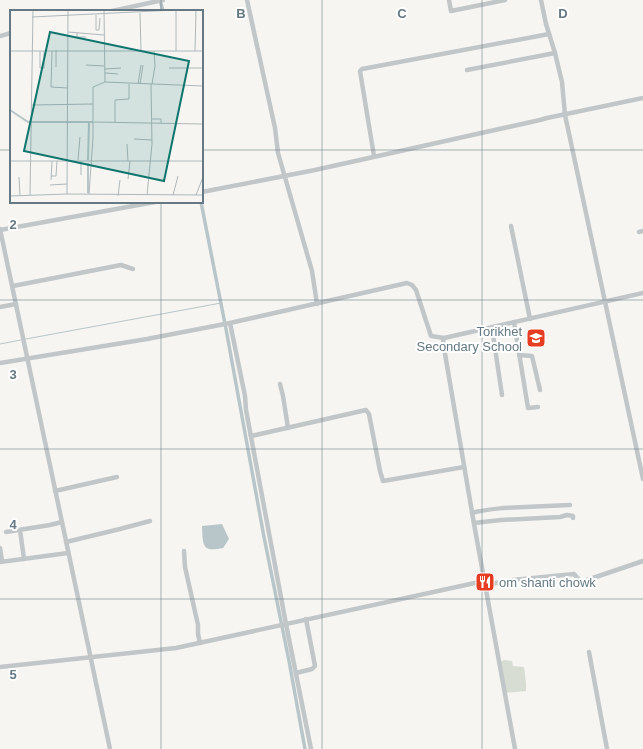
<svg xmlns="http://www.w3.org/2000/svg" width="643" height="749" font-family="Arial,sans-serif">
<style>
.green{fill:#d8ddd3}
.water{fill:#b8c6c9}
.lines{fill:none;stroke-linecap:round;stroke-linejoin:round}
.stream{stroke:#b8c6c9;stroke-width:1}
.canal{stroke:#b8c6c9;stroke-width:3.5}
.minor{stroke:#c1c6c8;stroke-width:4.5}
.grid{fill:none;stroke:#647984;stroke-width:1;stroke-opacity:0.55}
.labels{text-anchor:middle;stroke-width:4;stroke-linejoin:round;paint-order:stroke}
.poi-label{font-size:13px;fill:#647984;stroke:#fff;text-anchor:end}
.inset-river{fill:none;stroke:#b8c6c9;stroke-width:2}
.inset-road{fill:none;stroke:#afb8bc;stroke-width:1}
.view{fill:#0f766e;fill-opacity:0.15;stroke:#0f766e;stroke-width:2}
.inset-edge{fill:none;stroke:#647984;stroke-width:2}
.grid-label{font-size:13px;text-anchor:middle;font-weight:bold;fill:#647984;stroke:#fff;stroke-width:4;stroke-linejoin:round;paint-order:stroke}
</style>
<rect width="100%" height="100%" fill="#f6f5f2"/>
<path class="green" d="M504,660l8,1 1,5 11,1 2,16v8l-21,2 -6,-31z"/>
<path class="water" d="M222,524l7,15 -6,9c-22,5 -20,-4 -21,-22z"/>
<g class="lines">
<g class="stream">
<path d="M26,339l195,-36"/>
<path d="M0,344l21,-4"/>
</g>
<g class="canal">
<path d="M160,0l3,11"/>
<path d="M201,202l25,127 38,208 25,124 16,88"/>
</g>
<g class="minor">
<path d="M247,0l28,128 3,25 34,118 5,33"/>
<path d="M449,0l2,11 54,-11"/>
<path d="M541,0l5,24 9,29 7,29 3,33 78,364"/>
<path d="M112,11l51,-11"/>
<path d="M0,36l11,-3"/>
<path d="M467,70l88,-17"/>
<path d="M374,156l-14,-85 2,-2 187,-35"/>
<path d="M202,192l113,-22 225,-50 7,-2 96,-20"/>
<path d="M511,226l19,93"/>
<path d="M0,229l110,520"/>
<path d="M0,230l155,-28"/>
<path d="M639,232l4,-1"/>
<path d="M13,286l108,-21 12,4"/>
<path d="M0,307l16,-3"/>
<path d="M514,322l14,86 10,-1"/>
<path d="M230,323l15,73 1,14 40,214 25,125"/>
<path d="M492,328l10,67"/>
<path d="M519,355l13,1 8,34"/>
<path d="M0,363l147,-24 83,-16 177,-40 5,2 4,5 15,46 13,2"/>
<path d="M280,384l3,12 5,32"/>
<path d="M251,436l115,-26 3,4 11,57 3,10 81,-14"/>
<path d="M55,491l62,-14"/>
<path d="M472,513c10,-3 21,-4 31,-5l67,-3"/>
<path d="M474,523l27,-3 59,-3 7,-2 6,1v2"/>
<path d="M20,530l4,29"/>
<path d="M6,532l44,-7 12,-3"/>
<path d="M66,542l54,-13 30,-8"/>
<path d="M0,548l2,13"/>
<path d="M184,551l1,16 13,58v9l2,9"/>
<path d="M0,562l68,-9"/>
<path d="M485,585l28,-5 61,-6 7,8 62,-21"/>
<path d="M589,652l18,97"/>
<path d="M0,667l176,-19 308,-67"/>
<path d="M296,673l16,-4 3,-3 -9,-47"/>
<path d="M515,749l-41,-225 -31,-182 1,-4 199,-45"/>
</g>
</g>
<path class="grid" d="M161,0v11M322,0v749M482,0v749M0,150h11M202,150h441M161,202v547M0,300h643M0,449h643M0,599h643"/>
<defs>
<symbol id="school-square" viewBox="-11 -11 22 22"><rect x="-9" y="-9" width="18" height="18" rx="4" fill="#e63c21" stroke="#fff"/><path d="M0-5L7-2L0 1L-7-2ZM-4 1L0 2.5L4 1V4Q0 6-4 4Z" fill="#fff"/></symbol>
<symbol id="restaurant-square" viewBox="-11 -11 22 22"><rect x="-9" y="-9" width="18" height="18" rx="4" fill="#e63c21" stroke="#fff"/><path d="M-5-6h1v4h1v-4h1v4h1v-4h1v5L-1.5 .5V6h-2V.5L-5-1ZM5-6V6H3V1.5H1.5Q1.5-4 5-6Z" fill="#fff"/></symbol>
</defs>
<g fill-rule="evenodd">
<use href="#school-square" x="525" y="327" width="22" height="22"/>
<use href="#restaurant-square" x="474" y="571" width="22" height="22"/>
</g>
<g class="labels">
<g class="poi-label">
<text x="522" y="336">Torikhet<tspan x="522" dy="15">Secondary School</tspan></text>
<text x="499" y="587" text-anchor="start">om shanti chowk</text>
</g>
</g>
<g transform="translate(10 10)">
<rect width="193" height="193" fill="#f6f5f2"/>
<path class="inset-river" d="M0,100l18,12h65M78,150l1,-38M78,183v-30"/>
<path class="inset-road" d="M58,0l-1,184 136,1M94,0l1,72 98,4M166,0v41M130,3l1,38M86,5v15h3l1,-12M22,7l143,-7M58,22l36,3M67,23v4h9M0,41h193M30,41v17h4v-17M42,41l-1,36 17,1M185,41l1,-41M76,55l18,1M46,57v-17M159,58h34M95,59l16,-1M95,63l13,1M128,74l3,-19M130,74l3,-19M142,74l3,-18 -1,-15M21,95l62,-1M142,109h9v4M84,112l109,2M105,112v-22l14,-1v-15M124,129l18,1M117,134l1,17M68,150l2,-23M0,151h193M71,151v14M41,166h5l1,-15M9,167l1,18M118,169l2,-18M41,170l1,-19M40,175l17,-1M79,184l4,-56v-51l12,-5M20,185l3,-185M137,185l5,-51 -1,-60M163,185l5,-19M186,185l7,-18M0,186l57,-2M108,186l2,-16"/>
<path class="view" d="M40,22l139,29 -25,120 -140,-30z"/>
<rect width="193" height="193" class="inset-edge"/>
</g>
<g class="grid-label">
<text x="241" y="18">B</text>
<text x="402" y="18">C</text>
<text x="563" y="18">D</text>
<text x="13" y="229">2</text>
<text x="13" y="379">3</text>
<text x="13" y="529">4</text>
<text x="13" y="679">5</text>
</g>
</svg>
